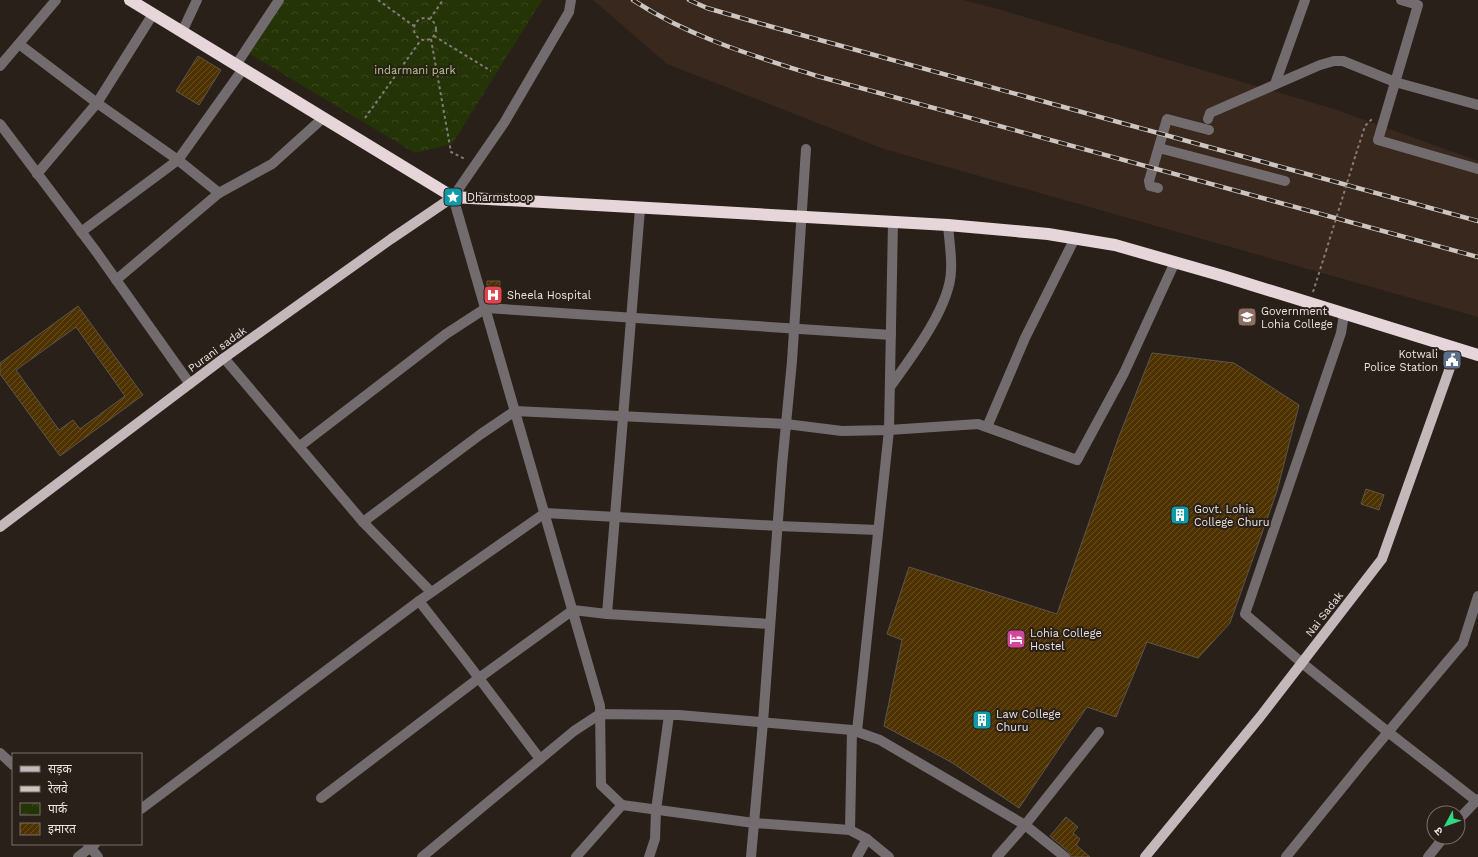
<svg xmlns="http://www.w3.org/2000/svg" width="1478" height="857" font-family="'Work Sans','Noto Sans Devanagari',sans-serif">
<style>
.built{fill:#38281e}
.park{fill:url(#park-crowns)}
.building{fill:url(#building-hatch);stroke:#5d554b;fill-rule:evenodd}
.lines{fill:none;stroke-linecap:round;stroke-linejoin:round}
.path{stroke:#847b76;stroke-width:2;stroke-dasharray:3 3;stroke-linecap:butt}
.minor{stroke:#736c6e;stroke-width:10}
.major{stroke:#c5b8bb;stroke-width:10}
.highway{stroke:#e6d6da;stroke-width:12}
.rail-casing{stroke:#cdc5c1;stroke-width:4.5}
.rail{stroke:#2a201a;stroke-width:3;stroke-dasharray:9;stroke-linecap:butt}
.path-bridge{stroke:#847b76;stroke-width:2;stroke-dasharray:3 3;stroke-linecap:butt}
.labels{text-anchor:middle;stroke-width:4;stroke-linejoin:round;paint-order:stroke}
.park-label{font-size:11px;fill:#afce85;stroke:#2a201a}
.poi-label{font-size:11px;fill:#ece5e1;stroke:#2a201a;text-anchor:start}
.street-label{font-size:11px;fill:#ece5e1;stroke:#2a201a}
</style>
<defs>
<pattern id="park-crowns" width="20" height="18" patternUnits="userSpaceOnUse"><rect width="20" height="18" fill="#243407"/><path d="M2 6a3 3 0 1 1 6 0M12 15a3 3 0 1 1 6 0" fill="none" stroke="#39481f"/></pattern>
<pattern id="building-hatch" width="6" height="6" patternUnits="userSpaceOnUse"><rect width="6" height="6" fill="#4e3200"/><path d="M-1 1l2-2M0 6l6-6M5 7l2-2" fill="none" stroke="#685025"/></pattern>
</defs>
<rect width="100%" height="100%" fill="#2a201a"/>
<path class="built" d="M593,0h370l35,9 339,101 141,51v156l-594,-168 -217,-85z"/>
<path class="park" d="M284,0h258l-90,144 -37,9 -165,-99z"/>
<g class="building">
<path d="M198,56l23,14 -22,35 -23,-14z"/>
<path d="M487,281h13l-1,21h-9l-3,-12z"/>
<path d="M78,306l65,89 -83,61 -60,-82v-11zM76,327l49,69 -45,33 -7,-9 -14,10 -43,-60z"/>
<path d="M1152,353l82,10 65,42 -22,86 -47,132 -32,35 -51,-16 -31,75 -29,-10 -68,101 -68,-46 -67,-36 18,-86 -15,-6 22,-67 148,47 61,-175z"/>
<path d="M1366,489l18,6 -5,15 -18,-6z"/>
<path d="M1066,817l12,10 -5,6 7,6 -4,6 14,12h-19l-2,-5 -19,-16z"/>
</g>
<g class="lines">
<g class="path">
<path d="M378,0l36,26"/>
<circle cx="425" cy="29" r="11"/>
<path d="M430,19l13,-19"/>
<path d="M434,36l57,35"/>
<path d="M431,39l20,113 14,7"/>
<path d="M365,118l56,-78"/>
<path d="M1356,154l9,-28 7,-7"/>
<path d="M1313,292l13,-41"/>
</g>
<g class="minor">
<path d="M571,0l-2,12 -65,111 -51,74 147,509 1,79 21,20 -46,52"/>
<path d="M1401,0l17,5 -40,135 100,29"/>
<path d="M182,32l15,-32"/>
<path d="M19,44l78,59 81,57 41,33"/>
<path d="M236,65l43,-65"/>
<path d="M0,66l56,-66"/>
<path d="M1275,84l30,-84"/>
<path d="M1208,119l2,-6 110,-48 14,-4h9l52,21 83,23"/>
<path d="M0,124l95,126 95,134"/>
<path d="M1159,148l126,33"/>
<path d="M37,174l60,-71 56,-89"/>
<path d="M1158,188l-8,-2 -1,-5 18,-62 42,11"/>
<path d="M81,232l97,-72 65,-91"/>
<path d="M116,280l103,-87 53,-29 51,-46"/>
<path d="M1344,314l-3,19 -96,281 57,49 86,69 90,70"/>
<path d="M224,358l139,164 68,70"/>
<path d="M890,387c21,-29 60,-80 61,-116 1,-15 -2,-31 -3,-46"/>
<path d="M987,427l38,-89 50,-100"/>
<path d="M300,446l146,-112 40,-26 405,27"/>
<path d="M363,522l118,-88 34,-23 271,13 56,7 47,-1 89,-6 99,36 47,-87 51,-111"/>
<path d="M419,601l44,56 77,102"/>
<path d="M607,614l33,-405"/>
<path d="M857,731l32,-301 4,-208"/>
<path d="M0,753l13,12"/>
<path d="M321,798l158,-120 94,-68 34,4 163,10"/>
<path d="M622,805l132,18 96,7 17,9 22,18"/>
<path d="M141,809l278,-208 126,-88 233,13 100,4"/>
<path d="M1458,820l20,-21"/>
<path d="M850,830l2,-100"/>
<path d="M88,844l10,13"/>
<path d="M78,857l17,-13"/>
<path d="M422,857l152,-126 26,-17 79,1 173,15 28,10 145,85 40,32"/>
<path d="M649,857l6,-18 1,-29 13,-95"/>
<path d="M751,857l12,-135 19,-256 10,-105 14,-212"/>
<path d="M857,857l10,-18"/>
<path d="M997,857l28,-32 74,-93"/>
<path d="M1286,857l77,-95 100,-119 15,-47"/>
<path d="M1428,857l16,-20"/>
</g>
<g class="major">
<path d="M0,527l224,-169 167,-119 62,-42"/>
<path d="M1145,857l115,-140 122,-158 75,-211"/>
</g>
<path class="highway" d="M130,0l323,197 495,28 100,9 67,11 108,31 255,79"/>
<defs>
<g id="rail">
<path d="M633,0c56,37 121,56 184,76l661,181"/>
<path d="M689,0l18,8 62,18 709,195"/>
</g>
</defs>
<use href="#rail" class="rail-casing"/>
<use href="#rail" class="rail"/>
<path class="path-bridge" d="M1326,251l30,-97"/>
</g>
<defs>
<symbol id="sight-square" viewBox="-11 -11 22 22"><rect x="-9" y="-9" width="18" height="18" rx="4" fill="#0f9aa8" stroke="#2a201a"/><path d="M0-6L1.8-2.2L6-1.7L2.9 1.2L3.7 5.4L0 3.3L-3.7 5.4L-2.9 1.2L-6-1.7L-1.8-2.2Z" fill="#fff"/></symbol>
<symbol id="hospital-square" viewBox="-11 -11 22 22"><rect x="-9" y="-9" width="18" height="18" rx="4" fill="#e0444e" stroke="#2a201a"/><path d="M-5-5h3v3.5h4V-5h3V5h-3V1.5h-4V5h-3Z" fill="#fff"/></symbol>
<symbol id="university-square" viewBox="-11 -11 22 22"><rect x="-9" y="-9" width="18" height="18" rx="4" fill="#8d6e63" stroke="#2a201a"/><path d="M0-5L7-2L0 1L-7-2ZM-4 1L0 2.5L4 1V4Q0 6-4 4Z" fill="#fff"/></symbol>
<symbol id="civic-square" viewBox="-11 -11 22 22"><rect x="-9" y="-9" width="18" height="18" rx="4" fill="#5c6f8a" stroke="#2a201a"/><path d="M-.6-6.5H3V-4.5H.6V-3L4-1V1h2V6H-6V1h2V-1L-.6-3ZM-1.2 2.5V6h2.4V2.5Z" fill="#fff"/></symbol>
<symbol id="building-square" viewBox="-11 -11 22 22"><rect x="-9" y="-9" width="18" height="18" rx="4" fill="#0f9aa8" stroke="#2a201a"/><path d="M-4-6H4V6H1V3H-1V6H-4ZM-2.5-4.3h1.7v1.8h-1.7ZM.8-4.3h1.7v1.8H.8ZM-2.5-1h1.7V.8h-1.7ZM.8-1h1.7V.8H.8Z" fill="#fff"/></symbol>
<symbol id="hotel-square" viewBox="-11 -11 22 22"><rect x="-9" y="-9" width="18" height="18" rx="4" fill="#d1479c" stroke="#2a201a"/><path d="M-6-4.5h1.5V1H6V5H4.5V3h-9V5H-6ZM-4 0a1.8 1.8 0 1 1 3.6 0ZM.5 0V-2.5h3Q6-2.5 6 0Z" fill="#fff"/></symbol>
</defs>
<g fill-rule="evenodd">
<use href="#sight-square" x="442" y="186" width="22" height="22"/>
<use href="#hospital-square" x="482" y="284" width="22" height="22"/>
<use href="#university-square" x="1236" y="306" width="22" height="22"/>
<use href="#civic-square" x="1441" y="349" width="22" height="22"/>
<use href="#building-square" x="1169" y="504" width="22" height="22"/>
<use href="#hotel-square" x="1005" y="628" width="22" height="22"/>
<use href="#building-square" x="971" y="709" width="22" height="22"/>
</g>
<g class="labels">
<g class="park-label">
<text x="415" y="74">indarmani park</text>
</g>
<g class="poi-label">
<text x="467" y="201">Dharmstoop</text>
<text x="507" y="299">Sheela Hospital</text>
<text x="1261" y="315">Government<tspan x="1261" dy="13">Lohia College</tspan></text>
<text x="1438" y="358" text-anchor="end">Kotwali<tspan x="1438" dy="13">Police Station</tspan></text>
<text x="1194" y="513">Govt. Lohia<tspan x="1194" dy="13">College Churu</tspan></text>
<text x="1030" y="637">Lohia College<tspan x="1030" dy="13">Hostel</tspan></text>
<text x="996" y="718">Law College<tspan x="996" dy="13">Churu</tspan></text>
</g>
<g class="street-label">
<text transform="translate(217 349) rotate(-36)" y="4">Purani sadak</text>
<text transform="translate(1324 614) rotate(-52)" y="4">Nai Sadak</text>
</g>
</g>
<rect x="12" y="753" width="130" height="92" fill="#2a201a" stroke="#786f6a"/>
<rect x="20" y="766" width="20" height="6" fill="#c5b8bb" stroke="#786f6a"/>
<text x="48" y="773" font-size="12" fill="#ece5e1">सड़क</text>
<rect x="20" y="786" width="20" height="6" fill="#cdc5c1" stroke="#786f6a"/>
<text x="48" y="793" font-size="12" fill="#ece5e1">रेलवे</text>
<rect x="20" y="803" width="20" height="12" fill="url(#park-crowns)" stroke="#786f6a"/>
<text x="48" y="813" font-size="12" fill="#ece5e1">पार्क</text>
<rect x="20" y="823" width="20" height="12" fill="url(#building-hatch)" stroke="#786f6a"/>
<text x="48" y="833" font-size="12" fill="#ece5e1">इमारत</text>
<g transform="translate(1446 825) rotate(229)"><circle r="19" fill="#2a201a" stroke="#786f6a"/>
<path d="M0-3L7 15L0 10L-7 15Z" fill="#33d882"/>
<text y="-6" font-size="11" font-weight="bold" text-anchor="middle" fill="#ece5e1">उ</text>
</g>
</svg>
